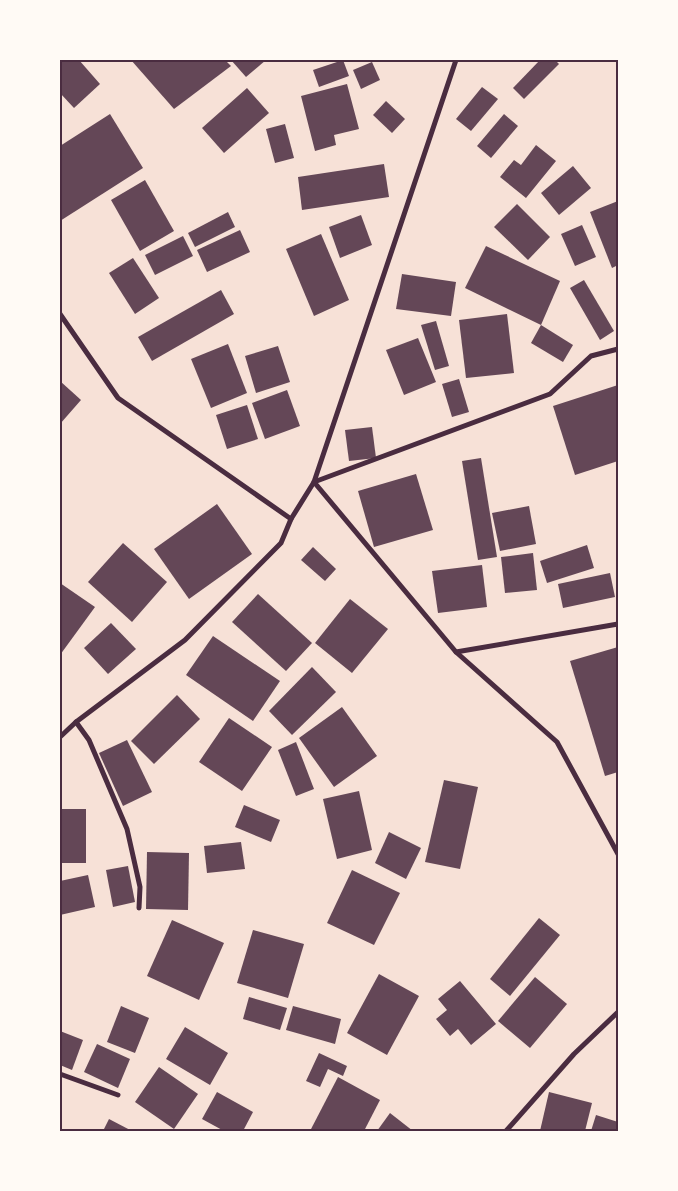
<svg xmlns="http://www.w3.org/2000/svg" width="678" height="1191" font-family="'Crimson Pro',serif">
<style>
.building{fill:#644757}
.lines{fill:none;stroke-linecap:round;stroke-linejoin:round}
.minor{stroke:#4a2c40;stroke-width:5}
.neatline{fill:none;stroke:#4a2c40;stroke-width:2}
</style>
<rect width="100%" height="100%" fill="#f7e1d7"/>
<g class="building">
<path d="M60,60h19l21,24 -26,24 -14,-15z"/>
<path d="M131,60h94l6,6 -57,43z"/>
<path d="M231,60h35l-20,17z"/>
<path d="M343,60l6,16 -30,11 -6,-17z"/>
<path d="M540,60h15l4,4 -35,35 -11,-11z"/>
<path d="M372,62l8,18 -19,9 -8,-19z"/>
<path d="M347,84l12,45 -25,6 2,10 -21,6 -14,-55z"/>
<path d="M482,87l16,12 -27,32 -15,-12z"/>
<path d="M247,88l22,25 -45,40 -22,-25z"/>
<path d="M386,101l19,18 -13,14 -19,-18z"/>
<path d="M110,114l33,54 -83,53v-75z"/>
<path d="M504,114l14,12 -27,32 -14,-12z"/>
<path d="M285,124l9,34 -19,5 -9,-34z"/>
<path d="M536,145l20,16 -30,37 -26,-21 14,-17 7,5z"/>
<path d="M384,164l5,33 -87,13 -4,-33z"/>
<path d="M573,166l18,22 -32,27 -18,-22z"/>
<path d="M145,180l29,51 -34,20 -29,-51z"/>
<path d="M618,201v64l-6,3 -22,-56z"/>
<path d="M517,204l33,33 -22,23 -34,-33z"/>
<path d="M228,212l7,15 -40,20 -7,-14z"/>
<path d="M361,215l11,30 -32,13 -11,-31z"/>
<path d="M582,225l14,32 -21,9 -14,-32z"/>
<path d="M240,230l10,22 -43,20 -10,-22z"/>
<path d="M321,234l28,66 -35,16 -28,-67z"/>
<path d="M183,236l10,20 -38,19 -10,-20z"/>
<path d="M486,246l74,35 -19,44 -76,-37z"/>
<path d="M133,258l26,40 -24,16 -26,-41z"/>
<path d="M402,274l54,8 -5,34 -55,-7z"/>
<path d="M584,280l30,51 -14,9 -30,-52z"/>
<path d="M221,290l13,24 -82,47 -14,-24z"/>
<path d="M507,314l7,59 -48,5 -7,-58z"/>
<path d="M436,321l13,45 -14,4 -14,-45z"/>
<path d="M541,325l32,20 -10,17 -32,-19z"/>
<path d="M418,338l18,44 -32,13 -18,-45z"/>
<path d="M228,344l19,49 -36,15 -20,-49z"/>
<path d="M278,346l12,36 -34,11 -11,-37z"/>
<path d="M459,379l10,33 -17,5 -10,-33z"/>
<path d="M60,381l21,19 -21,24z"/>
<path d="M618,385v76l-43,14 -22,-69z"/>
<path d="M287,390l13,36 -35,13 -13,-36z"/>
<path d="M247,405l11,34 -31,10 -11,-34z"/>
<path d="M372,427l4,31 -27,3 -4,-31z"/>
<path d="M481,458l16,99 -19,3 -16,-99z"/>
<path d="M416,474l17,56 -59,17 -16,-56z"/>
<path d="M217,504l35,50 -63,45 -35,-50z"/>
<path d="M529,506l7,38 -36,7 -8,-38z"/>
<path d="M123,543l44,39 -35,40 -44,-40z"/>
<path d="M587,545l7,23 -47,15 -7,-22z"/>
<path d="M313,547l23,22 -11,12 -24,-21z"/>
<path d="M533,553l4,37 -32,3 -4,-36z"/>
<path d="M482,565l5,42 -49,6 -6,-42z"/>
<path d="M610,573l5,24 -52,11 -5,-24z"/>
<path d="M60,583l35,24 -35,48z"/>
<path d="M258,594l54,49 -26,28 -54,-49z"/>
<path d="M350,599l38,30 -36,44 -37,-30z"/>
<path d="M111,623l25,26 -28,25 -24,-26z"/>
<path d="M213,636l67,45 -27,40 -67,-46z"/>
<path d="M618,647v125l-13,4 -35,-115z"/>
<path d="M312,667l24,25 -44,43 -23,-24z"/>
<path d="M177,695l23,24 -46,45 -23,-23z"/>
<path d="M342,707l35,49 -43,31 -35,-49z"/>
<path d="M229,718l43,29 -30,44 -43,-29z"/>
<path d="M127,740l25,52 -29,14 -24,-53z"/>
<path d="M296,742l18,47 -18,7 -18,-46z"/>
<path d="M444,780l34,7 -18,82 -35,-7z"/>
<path d="M359,791l13,59 -35,9 -14,-60z"/>
<path d="M244,805l36,15 -9,22 -36,-15z"/>
<rect x="60" y="809" width="26" height="54"/>
<path d="M389,832l32,16 -15,31 -31,-16z"/>
<path d="M241,842l4,27 -38,4 -3,-27z"/>
<path d="M147,852l42,1 -1,57 -42,-1z"/>
<path d="M128,866l7,36 -22,5 -7,-37z"/>
<path d="M352,870l48,23 -26,52 -47,-22z"/>
<path d="M88,875l7,32 -35,8v-34z"/>
<path d="M539,918l21,17 -50,61 -20,-17z"/>
<path d="M172,920l52,23 -25,57 -52,-24z"/>
<path d="M253,930l51,14 -16,54 -51,-15z"/>
<path d="M379,974l40,22 -32,59 -40,-22z"/>
<path d="M535,977l32,27 -37,44 -32,-27z"/>
<path d="M460,981l36,43 -25,21 -13,-16 -8,7 -14,-17 11,-9 -9,-11z"/>
<path d="M249,997l38,11 -7,22 -37,-11z"/>
<path d="M121,1006l28,12 -14,35 -28,-11z"/>
<path d="M293,1006l48,13 -6,25 -49,-14z"/>
<path d="M185,1027l43,26 -18,32 -44,-26z"/>
<path d="M60,1031l23,9 -11,30 -12,-5z"/>
<path d="M97,1044l33,15 -12,29 -34,-16z"/>
<path d="M319,1053l28,13 -4,10 -15,-7 -8,18 -14,-6z"/>
<path d="M159,1067l39,27 -24,35 -39,-27z"/>
<path d="M338,1077l42,23 -16,31h-54z"/>
<path d="M217,1092l36,20 -10,19h-19l-22,-12z"/>
<path d="M549,1092l43,11 -7,28h-45z"/>
<path d="M390,1113l23,18h-36z"/>
<path d="M596,1115l22,7 -1,9h-26z"/>
<path d="M109,1119l23,12h-29z"/>
</g>
<g class="lines">
<g class="minor">
<path d="M60,314l58,84 173,121"/>
<path d="M618,349l-27,7 -41,38 -236,88 142,170 101,90 61,112"/>
<path d="M456,652l162,-28"/>
<path d="M76,722l13,18 38,89 13,58 -1,21"/>
<path d="M60,737l16,-15 109,-82 96,-97 10,-24 23,-37 142,-422"/>
<path d="M60,1074l58,21"/>
<path d="M506,1131l68,-77 44,-42"/>
</g>
</g>
<rect width="678" height="1191" fill="none" stroke="#fffaf5" stroke-width="122"/>
<rect x="61" y="61" width="556" height="1069" class="neatline"/>
</svg>
